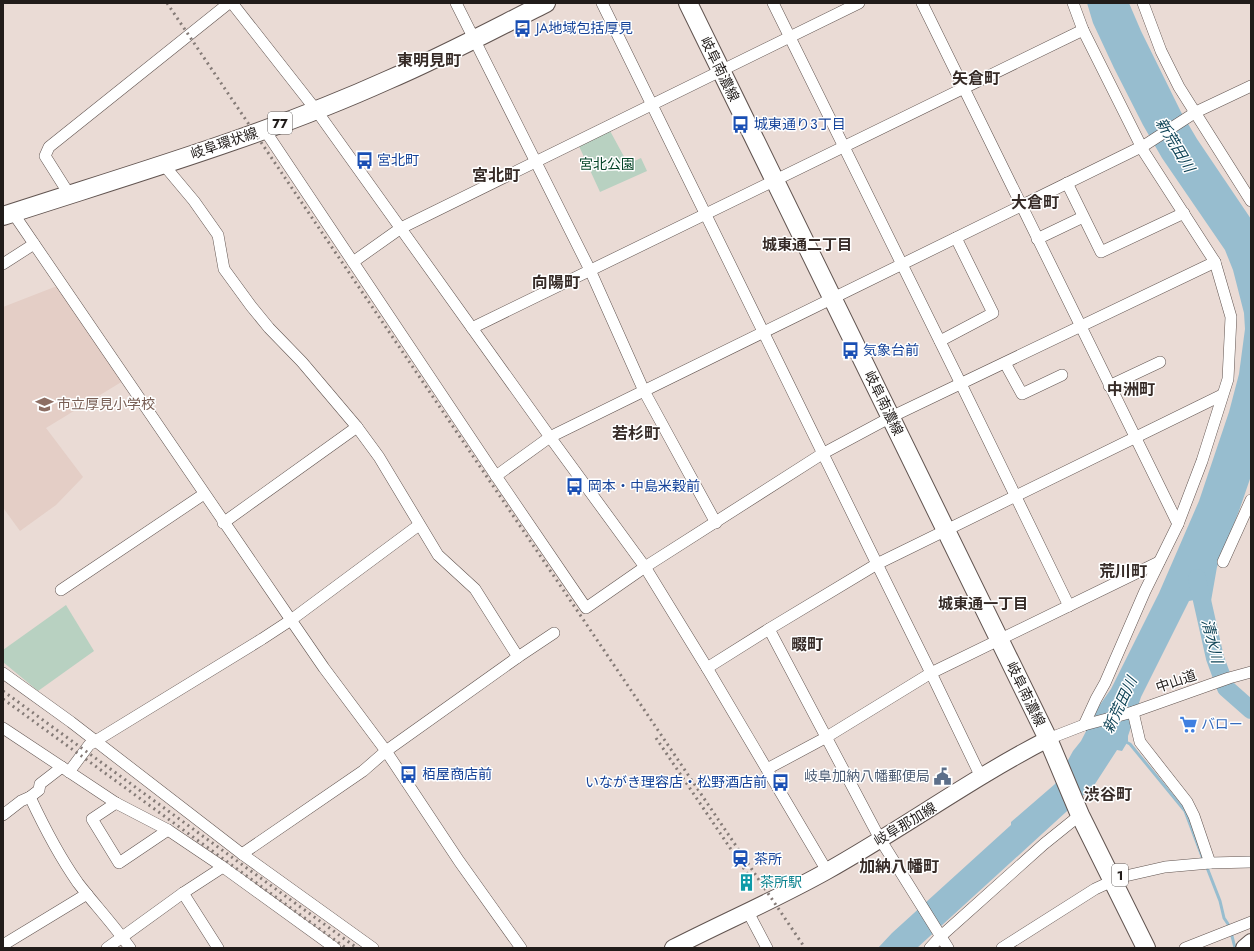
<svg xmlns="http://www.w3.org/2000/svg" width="1254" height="951" font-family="Jost,'Noto Sans JP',sans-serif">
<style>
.built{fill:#e4cec6}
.green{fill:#b8d1c1}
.water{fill:#97bdcf}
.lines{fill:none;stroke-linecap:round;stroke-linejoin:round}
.stream{stroke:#97bdcf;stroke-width:3}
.river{stroke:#97bdcf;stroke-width:18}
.street-casing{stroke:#615450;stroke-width:12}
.secondary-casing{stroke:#615450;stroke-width:18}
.primary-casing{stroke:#615450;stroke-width:20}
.street{stroke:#fff;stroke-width:11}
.secondary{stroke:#fff;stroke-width:16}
.primary{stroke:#fff;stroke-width:18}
.rail{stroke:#857b77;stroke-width:3;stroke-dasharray:2 4;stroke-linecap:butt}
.labels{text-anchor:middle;stroke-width:3;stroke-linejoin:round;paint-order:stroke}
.shield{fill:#fff;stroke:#64605f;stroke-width:1}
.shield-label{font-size:13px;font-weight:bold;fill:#211c1a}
.transit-label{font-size:14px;fill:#164399;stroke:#fff;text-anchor:start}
.street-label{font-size:14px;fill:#211c1a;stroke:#fff}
.park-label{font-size:14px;fill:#034326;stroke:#fff}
.education-label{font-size:14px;fill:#785e54;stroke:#fff;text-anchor:start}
.shop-label{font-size:14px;fill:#366cbe;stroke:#fff;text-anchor:start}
.service-label{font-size:14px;fill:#4e5e75;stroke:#fff;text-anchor:end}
.culture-label{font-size:14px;fill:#0d838f;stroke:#fff;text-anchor:start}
.water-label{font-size:15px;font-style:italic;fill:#0e4356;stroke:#fff}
.neighbourhood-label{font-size:15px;font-weight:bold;fill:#362b27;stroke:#fff}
.quarter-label{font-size:16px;font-weight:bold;fill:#362b27;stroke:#fff}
</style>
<rect width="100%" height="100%" fill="#eadbd5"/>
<path class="built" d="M57,286l66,95 -77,47 37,49 -27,28 -36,26 -16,-22h-1v-202z"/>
<g class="green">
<path d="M609,129l19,35 13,-6 6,13 -47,21 -22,-48z"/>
<path d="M66,605l28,46 -56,40 -35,-29v-12z"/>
</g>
<path class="water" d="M1087,3h42l12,28 40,81 16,27 54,80v257l-12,35 -22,56 -6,34 -13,2 -4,-3 -5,1 -48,96 -13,39v5l-6,10 -5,-1 -22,34 -29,28 -149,136h-39l14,-15 119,-108v-3l44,-38 18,-33 8,-10 18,-35 12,-17 48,-96 40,-92 30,-89 10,-38 6,-45 -1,-16 -11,-43 -8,-20 -63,-92 -19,-33 -29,-57 -21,-45z"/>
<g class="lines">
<g class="stream">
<path d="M1124,741l6,3 55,67 18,48"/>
<path d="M1206,865l14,36 4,17 6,9"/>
<path d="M1231,932l4,16"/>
</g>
<path class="river" d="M1197,578l18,80 11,30 25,22"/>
<defs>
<g id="street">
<path d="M232,3l84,107 234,327 95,130 62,101 120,203"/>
<path d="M456,3l134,267 54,121 72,132"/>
<path d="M602,3l275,561 54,109 50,104"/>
<path d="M773,3l188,381 108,222"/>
<path d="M922,3l256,521"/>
<path d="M1073,3l10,27 61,122 71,110 16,55 -3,62 -26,82 -24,63 -33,67 -40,92 -9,16 -12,26"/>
<path d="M1143,3l18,48 18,36 72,114"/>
<path d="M264,129l232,347 90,132 59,-41 177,-113 69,-37 324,-155"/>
<path d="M163,164l31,37 24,34 6,34 27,37 18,22 33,34 55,65 22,30 59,98 37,34 43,68"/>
<path d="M1067,183l34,69 83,-39"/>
<path d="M69,194l-24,-38 4,-9 180,-144"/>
<path d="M13,213l278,407 33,48 62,83 73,110 62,87"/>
<path d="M1037,239l46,-22"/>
<path d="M353,262l48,-34 458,-225"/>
<path d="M3,264l31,-20"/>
<path d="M472,328l611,-298"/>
<path d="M940,341l53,-28 -37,-75"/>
<path d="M1005,363l17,31 40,-19"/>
<path d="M1109,386l51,-24"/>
<path d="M496,476l54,-39 595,-292 51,-33 55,-26"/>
<path d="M223,523l134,-96"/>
<path d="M1223,562l28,-62"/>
<path d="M61,590l143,-96"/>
<path d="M769,629l111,210 68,109"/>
<path d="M707,668l62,-39 108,-65 345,-169"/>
<path d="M3,673l68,49 171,132 131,94"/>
<path d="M1133,712l7,30 47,60 7,14 16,47"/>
<path d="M3,728l113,75 52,27 55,37 112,81"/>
<path d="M1048,739l36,-14 49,-13 96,-34 22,-6"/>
<path d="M767,769l58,-31 106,-65 228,-111"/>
<path d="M69,772l20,-27 173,-106 29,-19 128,-95"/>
<path d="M30,797c14,30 29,59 48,86 17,22 36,42 52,65"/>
<path d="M116,803l-24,16 27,44 49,-33"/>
<path d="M3,815l18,-14 9,-4 9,-7 1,-6 22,-17"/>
<path d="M242,854l121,-83 23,-20 132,-94 36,-24"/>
<path d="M183,893l35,55"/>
<path d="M748,912l19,36"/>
<path d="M3,945l84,-51"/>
<path d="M107,948l76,-55 40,-26"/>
<path d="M930,948l10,-11 104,-93 36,-29"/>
<path d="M1002,948l93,-59 26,-12 44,-10 45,-4 41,-1"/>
<path d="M1185,948l66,-26"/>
</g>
<g id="secondary">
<path d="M673,948c51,-26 104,-49 154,-77 75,-42 145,-93 221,-132"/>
<path d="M1244,948l7,-6"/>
</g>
<g id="primary">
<path d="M688,3l360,736 32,76 66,133"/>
<path d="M3,216c129,-42 261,-80 385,-136 54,-23 106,-51 158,-77"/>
</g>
</defs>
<use href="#street" class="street-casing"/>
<use href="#secondary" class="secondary-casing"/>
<use href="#primary" class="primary-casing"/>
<use href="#street" class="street"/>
<use href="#secondary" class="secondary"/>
<use href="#primary" class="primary"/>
<g class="rail">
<path d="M167,3l638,945"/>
<path d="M3,691l354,257"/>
<path d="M3,699l343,249"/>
<path d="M656,738l97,144"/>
</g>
</g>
<defs>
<symbol id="bus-bare" viewBox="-9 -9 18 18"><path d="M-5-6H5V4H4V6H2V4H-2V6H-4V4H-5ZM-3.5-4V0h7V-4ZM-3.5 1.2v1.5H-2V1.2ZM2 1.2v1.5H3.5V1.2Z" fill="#1a4fb4" stroke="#fff" stroke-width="2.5" paint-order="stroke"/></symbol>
<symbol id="school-bare" viewBox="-9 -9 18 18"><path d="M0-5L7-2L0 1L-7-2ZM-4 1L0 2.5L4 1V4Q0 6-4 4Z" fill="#8d6e63" stroke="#fff" stroke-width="2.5" paint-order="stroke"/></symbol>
<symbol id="supermarket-bare" viewBox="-9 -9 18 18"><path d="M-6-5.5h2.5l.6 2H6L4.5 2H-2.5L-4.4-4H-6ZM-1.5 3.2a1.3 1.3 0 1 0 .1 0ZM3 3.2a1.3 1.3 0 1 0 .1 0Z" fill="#3f7fe0" stroke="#fff" stroke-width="2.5" paint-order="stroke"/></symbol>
<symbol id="civic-bare" viewBox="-9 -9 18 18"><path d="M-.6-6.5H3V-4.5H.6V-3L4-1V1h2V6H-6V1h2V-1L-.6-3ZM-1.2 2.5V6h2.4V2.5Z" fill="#5c6f8a" stroke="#fff" stroke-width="2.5" paint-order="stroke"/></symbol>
<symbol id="station-bare" viewBox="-9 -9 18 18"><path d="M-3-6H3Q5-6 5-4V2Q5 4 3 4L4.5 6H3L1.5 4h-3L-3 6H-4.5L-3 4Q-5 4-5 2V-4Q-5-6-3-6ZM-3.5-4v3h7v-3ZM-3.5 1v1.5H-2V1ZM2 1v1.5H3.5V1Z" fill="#1a4fb4" stroke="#fff" stroke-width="2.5" paint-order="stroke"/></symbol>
<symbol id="building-bare" viewBox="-9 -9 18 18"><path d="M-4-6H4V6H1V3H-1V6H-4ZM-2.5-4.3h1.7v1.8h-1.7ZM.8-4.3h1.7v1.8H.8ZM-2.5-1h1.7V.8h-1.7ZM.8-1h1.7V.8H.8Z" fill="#0f9aa8" stroke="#fff" stroke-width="2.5" paint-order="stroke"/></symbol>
</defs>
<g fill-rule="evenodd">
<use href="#bus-bare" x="510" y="16" width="25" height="25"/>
<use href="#bus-bare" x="728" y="112" width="25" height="25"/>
<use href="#bus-bare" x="352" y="148" width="25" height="25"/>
<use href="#bus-bare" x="838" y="338" width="25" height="25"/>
<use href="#school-bare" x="32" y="392" width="25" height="25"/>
<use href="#bus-bare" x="562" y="474" width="25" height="25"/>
<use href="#supermarket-bare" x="1176" y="712" width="25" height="25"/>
<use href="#bus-bare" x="396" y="762" width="25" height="25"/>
<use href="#civic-bare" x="930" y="764" width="25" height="25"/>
<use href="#bus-bare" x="768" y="770" width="25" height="25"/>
<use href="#station-bare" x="728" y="846" width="25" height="25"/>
<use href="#building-bare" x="734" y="870" width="25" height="25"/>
</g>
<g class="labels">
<g class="shield">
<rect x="268" y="112" width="24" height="22" rx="3"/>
<rect x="1112" y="864" width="16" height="22" rx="3"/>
</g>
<g class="shield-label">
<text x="280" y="128">77</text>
<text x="1120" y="880">1</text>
</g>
<g class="transit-label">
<text x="536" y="33">JA地域包括厚見</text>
<text x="754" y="129">城東通り3丁目</text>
<text x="377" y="165">宮北町</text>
<text x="863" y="355">気象台前</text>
<text x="588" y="491">岡本・中島米穀前</text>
<text x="422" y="779">栢屋商店前</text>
<text x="767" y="787" text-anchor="end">いながき理容店・松野酒店前</text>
<text x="754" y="864">茶所</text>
</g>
<g class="street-label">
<text transform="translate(720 69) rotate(64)" y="5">岐阜南濃線</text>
<text transform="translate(224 143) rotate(-19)" y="5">岐阜環状線</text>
<text transform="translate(884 403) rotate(64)" y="5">岐阜南濃線</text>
<text transform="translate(1176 681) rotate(-19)" y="5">中山道</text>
<text transform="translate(1026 694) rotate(64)" y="5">岐阜南濃線</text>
<text transform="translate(905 824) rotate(-31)" y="5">岐阜那加線</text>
</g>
<g class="park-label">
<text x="607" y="169">宮北公園</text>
</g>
<g class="education-label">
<text x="57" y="409">市立厚見小学校</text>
</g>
<g class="shop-label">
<text x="1201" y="729">バロー</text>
</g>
<g class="service-label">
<text x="930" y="781">岐阜加納八幡郵便局</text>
</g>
<g class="culture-label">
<text x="760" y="887">茶所駅</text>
</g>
<g class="water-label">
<text transform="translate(1175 145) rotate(59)" y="5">新荒田川</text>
<text transform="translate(1212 641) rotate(76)" y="5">清水川</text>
<text transform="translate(1120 705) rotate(-65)" y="5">新荒田川</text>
</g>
<g class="neighbourhood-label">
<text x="807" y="250">城東通二丁目</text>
<text x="983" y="609">城東通一丁目</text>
</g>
<g class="quarter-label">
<text x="429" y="66">東明見町</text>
<text x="976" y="84">矢倉町</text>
<text x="496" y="181">宮北町</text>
<text x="1035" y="208">大倉町</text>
<text x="556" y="288">向陽町</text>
<text x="1131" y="395">中洲町</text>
<text x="636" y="439">若杉町</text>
<text x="1123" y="577">荒川町</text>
<text x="807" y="650">畷町</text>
<text x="1108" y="800">渋谷町</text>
<text x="899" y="872">加納八幡町</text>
</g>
</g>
<rect width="1254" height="951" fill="none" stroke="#211c1a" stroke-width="8"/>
</svg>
